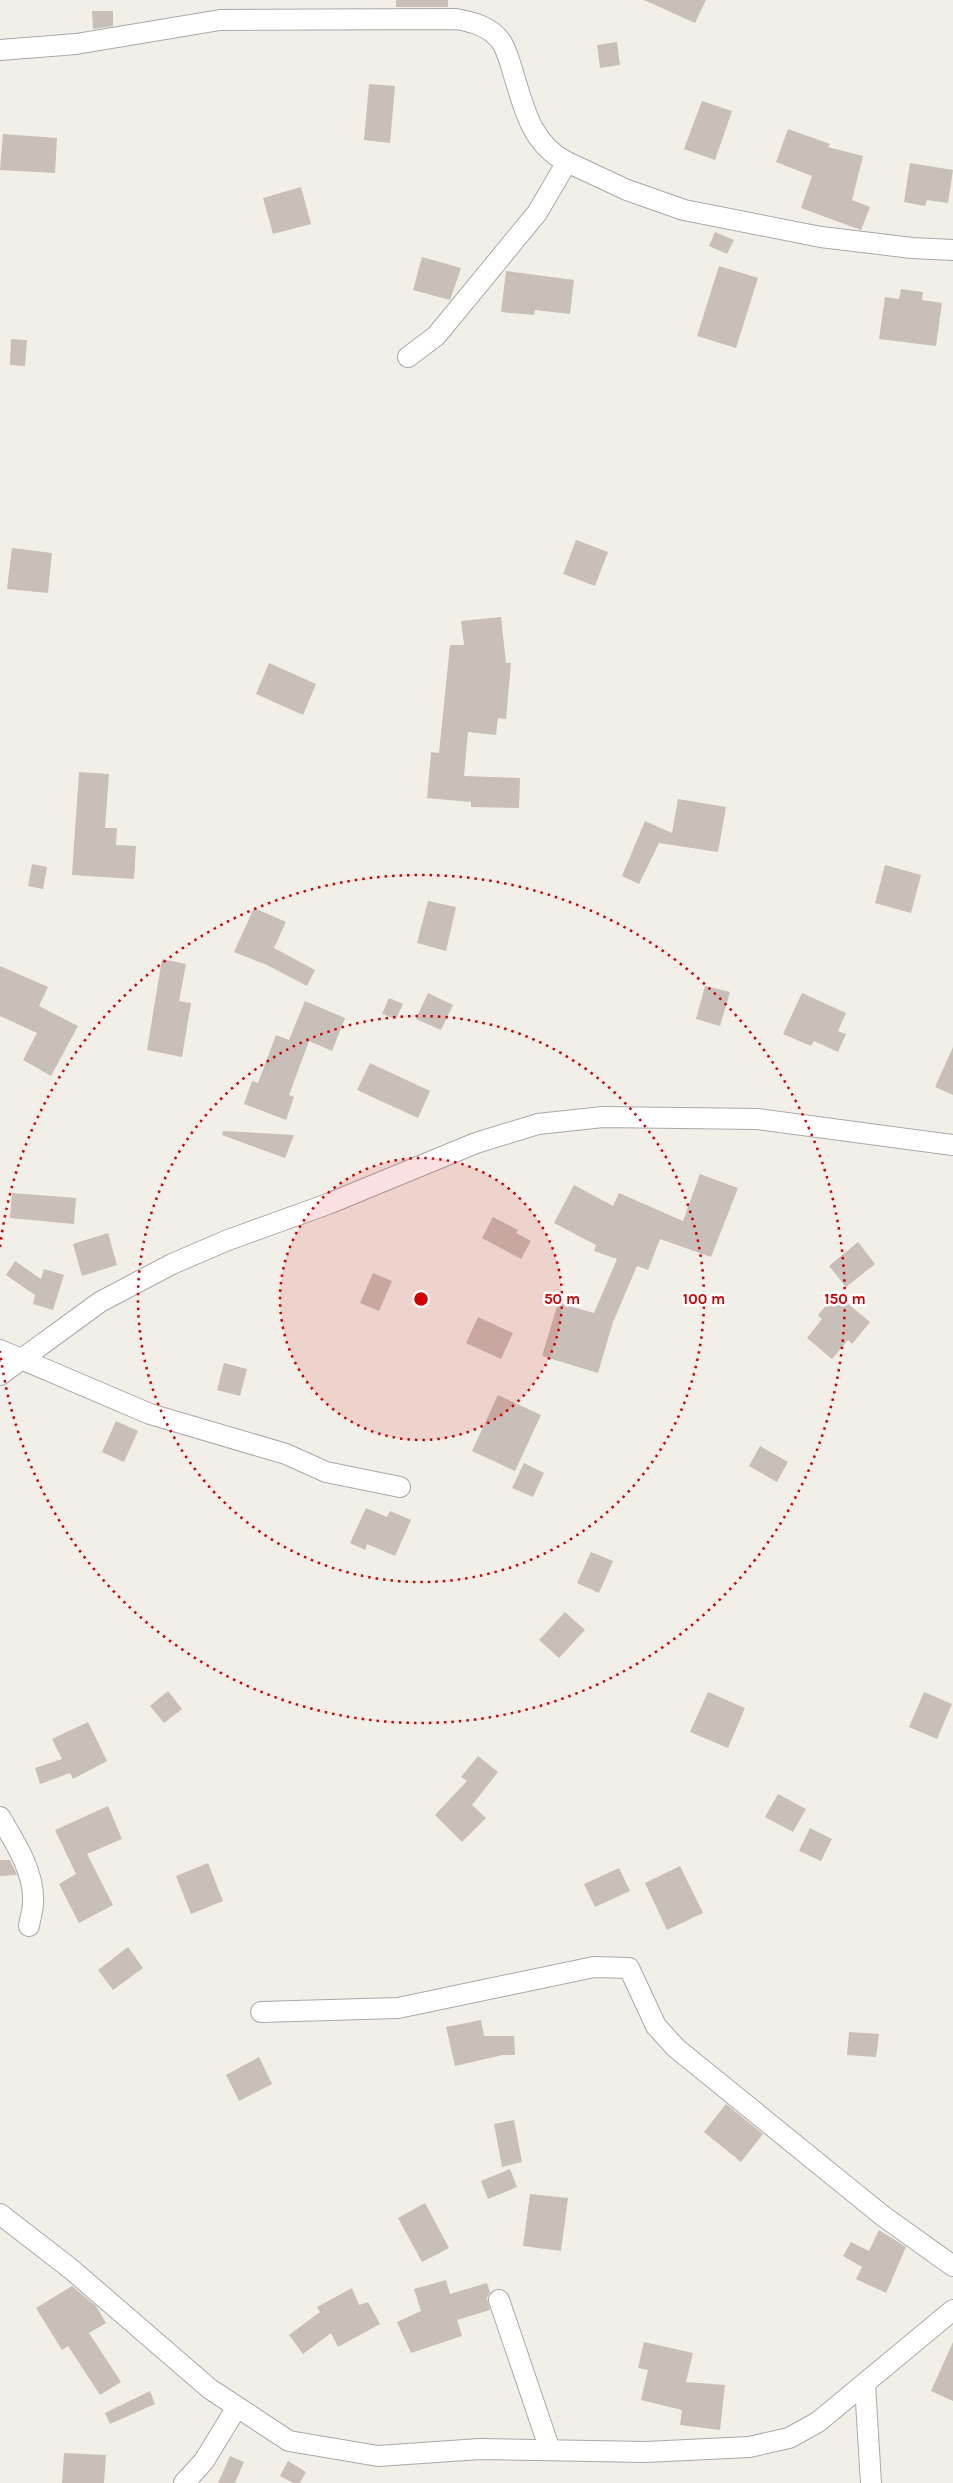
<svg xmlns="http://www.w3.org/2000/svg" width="953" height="2483" font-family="Karla,sans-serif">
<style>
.building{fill:#c7bfb8}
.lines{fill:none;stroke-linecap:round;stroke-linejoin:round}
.minor-casing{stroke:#a9a9a9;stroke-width:22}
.minor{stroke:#fff;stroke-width:20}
.ring{fill:none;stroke:#d40000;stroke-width:2.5;stroke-dasharray:2.5 5}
.centre{fill:#d40000;stroke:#fff;stroke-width:2.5}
.ring-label{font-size:15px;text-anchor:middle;font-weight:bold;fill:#d40000;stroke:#fff;stroke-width:5;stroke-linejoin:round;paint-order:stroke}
</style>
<rect width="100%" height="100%" fill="#f2efe9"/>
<g class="building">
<rect x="396" y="0" width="52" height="7"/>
<path d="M644,0h62l-11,23z"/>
<path d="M92,11h21v15l-20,3z"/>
<path d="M617,42l3,23 -20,3 -3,-23z"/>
<path d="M369,84l26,2 -5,57 -26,-3z"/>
<path d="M702,101l30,10 -17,49 -31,-11z"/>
<path d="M788,129l42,15 -2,3 35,9 -11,44 18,7 -9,23 -60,-22 11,-32 -36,-14z"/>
<path d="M3,134l54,4 -2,35 -55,-3z"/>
<path d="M910,163l43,7 -5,33 -21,-3 -2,6 -21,-4z"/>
<path d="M301,187l10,37 -38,10 -10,-36z"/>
<path d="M715,232l19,8 -7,14 -18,-8z"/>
<path d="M422,257l39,11 -11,32 -37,-10z"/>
<path d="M719,266l39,12 -22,70 -39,-12z"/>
<path d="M506,271l68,9 -4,34 -35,-4 -1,5 -33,-3z"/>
<path d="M901,289l22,3 -1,8 20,3 -6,43 -57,-7 6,-42 14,2z"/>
<path d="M11,339l16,1 -2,26 -15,-1z"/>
<path d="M576,540l32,12 -13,34 -32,-12z"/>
<path d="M12,548l40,5 -4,40 -41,-4z"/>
<path d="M501,617l5,46h5l-5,56 -8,-1 -2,17 -28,-3 -4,44 56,2 -1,30 -48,-1v-5l-44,-4 4,-46 8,1 11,-108h14l-3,-24z"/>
<path d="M269,663l47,21 -13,31 -47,-21z"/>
<path d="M79,772l30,2 -4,54h12l-1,17 20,1 -2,33 -62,-4z"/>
<path d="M678,799l48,8 -8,45 -59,-9 -20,41 -17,-8 23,-55 27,12z"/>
<path d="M32,864l15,3 -4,22 -15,-3z"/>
<path d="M885,865l36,10 -10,38 -36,-10z"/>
<path d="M428,901l28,6 -10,44 -29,-8z"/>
<path d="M254,908l32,14 -12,26 41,22 -8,16 -40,-21 -33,-13z"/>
<path d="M162,959l24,5 -7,37 12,2 -9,54 -35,-7z"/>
<path d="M0,966l48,21 -9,19 39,20 -27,50 -28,-16 14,-27 -37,-17z"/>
<path d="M705,986l25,6 -10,34 -24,-7z"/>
<path d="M428,993l25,12 -12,25 -25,-11z"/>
<path d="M802,993l44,20 -8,18 8,3 -8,18 -24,-11 -3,5 -28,-12z"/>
<path d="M389,998l14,6 -7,15 -14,-5z"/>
<path d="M305,1001l40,17 -13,33 -23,-10 -20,54 5,2 -8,23 -42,-16 8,-23 6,2 18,-48 13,5z"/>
<path d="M953,1047v48l-18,-8z"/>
<path d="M370,1063l60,28 -12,27 -61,-28z"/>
<path d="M223,1131l71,4 -9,23 -63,-23z"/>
<path d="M700,1174l38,14 -27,69 -51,-18 -12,31 -11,-4 -24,56 -15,51 -56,-17 16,-53 36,10 23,-54 -23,-8 2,-6 -42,-22 20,-38 39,21 6,-13 64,28z"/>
<path d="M12,1193l64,5 -2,26 -64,-6z"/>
<path d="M493,1217l25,13 -2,3 15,8 -10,18 -39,-21z"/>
<path d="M108,1233l9,32 -35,11 -9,-32z"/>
<path d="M858,1242l17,22 -29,23 -17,-21z"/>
<path d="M15,1261l26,18 3,-10 20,6 -11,35 -20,-6 2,-9 -29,-20z"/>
<path d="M373,1273l19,8 -13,30 -19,-8z"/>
<path d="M836,1294l34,28 -18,22 -4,-4 -16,19 -25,-21 15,-19 -4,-4z"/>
<path d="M478,1317l35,16 -12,26 -35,-16z"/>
<path d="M224,1363l23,6 -7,27 -23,-6z"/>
<path d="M498,1395l43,20 -26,56 -43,-20z"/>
<path d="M116,1421l22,10 -14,31 -22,-10z"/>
<path d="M760,1446l28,16 -11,20 -28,-16z"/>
<path d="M524,1463l20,10 -11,24 -21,-9z"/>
<path d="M366,1508l21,9 3,-6 21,9 -16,36 -28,-12 -2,6 -15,-7z"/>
<path d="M591,1552l22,9 -14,32 -22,-10z"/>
<path d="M565,1612l20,18 -26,28 -20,-18z"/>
<path d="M168,1691l14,18 -18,14 -14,-17z"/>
<path d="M708,1692l37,16 -17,40 -38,-16z"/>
<path d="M924,1692l28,12 -15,35 -28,-12z"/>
<path d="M88,1722l19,39 -34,18 -3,-6 -30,11 -5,-16 27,-9 -10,-20z"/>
<path d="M478,1756l20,16 -26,33 14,13 -24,24 -27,-27 32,-34 -6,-4z"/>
<path d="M778,1794l28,15 -13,23 -28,-15z"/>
<path d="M108,1806l14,33 -35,15 26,51 -34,18 -20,-39 17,-10 -21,-44z"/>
<path d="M810,1828l22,11 -11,22 -22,-10z"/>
<path d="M0,1860h10l7,15 -17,1z"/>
<path d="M208,1863l15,38 -32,13 -15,-38z"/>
<path d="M680,1866l23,47 -36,17 -22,-47z"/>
<path d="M619,1868l11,23 -35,16 -11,-23z"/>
<path d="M128,1947l15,21 -30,22 -15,-20z"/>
<path d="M481,2020l3,16h30l1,19h-12l-48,11 -9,-39z"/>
<path d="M849,2032l30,2 -3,23 -29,-2z"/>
<path d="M259,2057l13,27 -33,17 -13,-26z"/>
<path d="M726,2104l37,30 -22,28 -37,-30z"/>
<path d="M514,2120l8,42 -20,5 -8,-43z"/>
<path d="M510,2169l7,18 -29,12 -7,-18z"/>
<path d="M530,2194l38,4 -7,53 -38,-5z"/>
<path d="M425,2203l24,45 -27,14 -24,-44z"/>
<path d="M879,2230l27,17 -20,46 -30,-14 6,-12 -19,-11 8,-14 18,9z"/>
<path d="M446,2280l4,14 37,-11 3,9 -3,6 3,12 -33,10 5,16 -51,17 -14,-31 24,-11 -7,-22z"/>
<path d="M72,2286l24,20 10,17 -17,10 32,49 -21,13 -32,-49 -6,4 -26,-42z"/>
<path d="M352,2288l7,17 9,-3 12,22 -42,23 -7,-14 -28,21 -14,-19 31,-23 -3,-5z"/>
<path d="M644,2342l49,11 -7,29 39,3 -5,45 -40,-5 2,-15 -41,-10 7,-30 -10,-2z"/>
<path d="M953,2342v59l-22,-10z"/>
<path d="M150,2391l5,13 -45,20 -5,-11z"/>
<path d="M64,2453l42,2 -2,28h-42z"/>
<path d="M230,2456l14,6 -9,21h-17z"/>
<path d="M288,2461l18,11 -6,11h-7l-13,-7z"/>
</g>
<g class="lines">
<defs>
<g id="minor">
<path d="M0,50l76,-6 144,-24 236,-1c16,3 33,7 44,21 6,7 9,20 12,29 11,35 18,75 55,93l60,28 57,20 137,27 91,11 41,2"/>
<path d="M408,357l28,-21 101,-123 30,-51"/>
<path d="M0,1350l150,64 136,40 40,18 74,15"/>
<path d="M0,1375l100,-73 72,-38 56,-24 100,-36 148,-61 62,-19 65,-7 154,2 196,26"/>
<path d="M0,1817c15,25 35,56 33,86 0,7 -3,16 -4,23"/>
<path d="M261,2012l137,-4 196,-41 35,1 27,58 20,22 207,168 70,50"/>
<path d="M0,2214l71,55 139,120 79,52 89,15 102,-7 166,3 103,-5 40,-9 29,-16 135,-112"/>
<path d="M499,2300l51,150"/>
<path d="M865,2385l6,98"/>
<path d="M184,2483l20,-22 33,-54"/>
</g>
</defs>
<use href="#minor" class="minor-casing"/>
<use href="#minor" class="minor"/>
</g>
<circle cx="421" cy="1299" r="141" fill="#d40000" fill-opacity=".12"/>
<g class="ring">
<circle cx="421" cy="1299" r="141"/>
<circle cx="421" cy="1299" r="283"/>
<path d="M0 1247A424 424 0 1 1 0 1351"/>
</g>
<circle cx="421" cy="1299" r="8" class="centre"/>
<g class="ring-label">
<text x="562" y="1304">50 m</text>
<text x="704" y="1304">100 m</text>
<text x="845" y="1304">150 m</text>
</g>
</svg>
